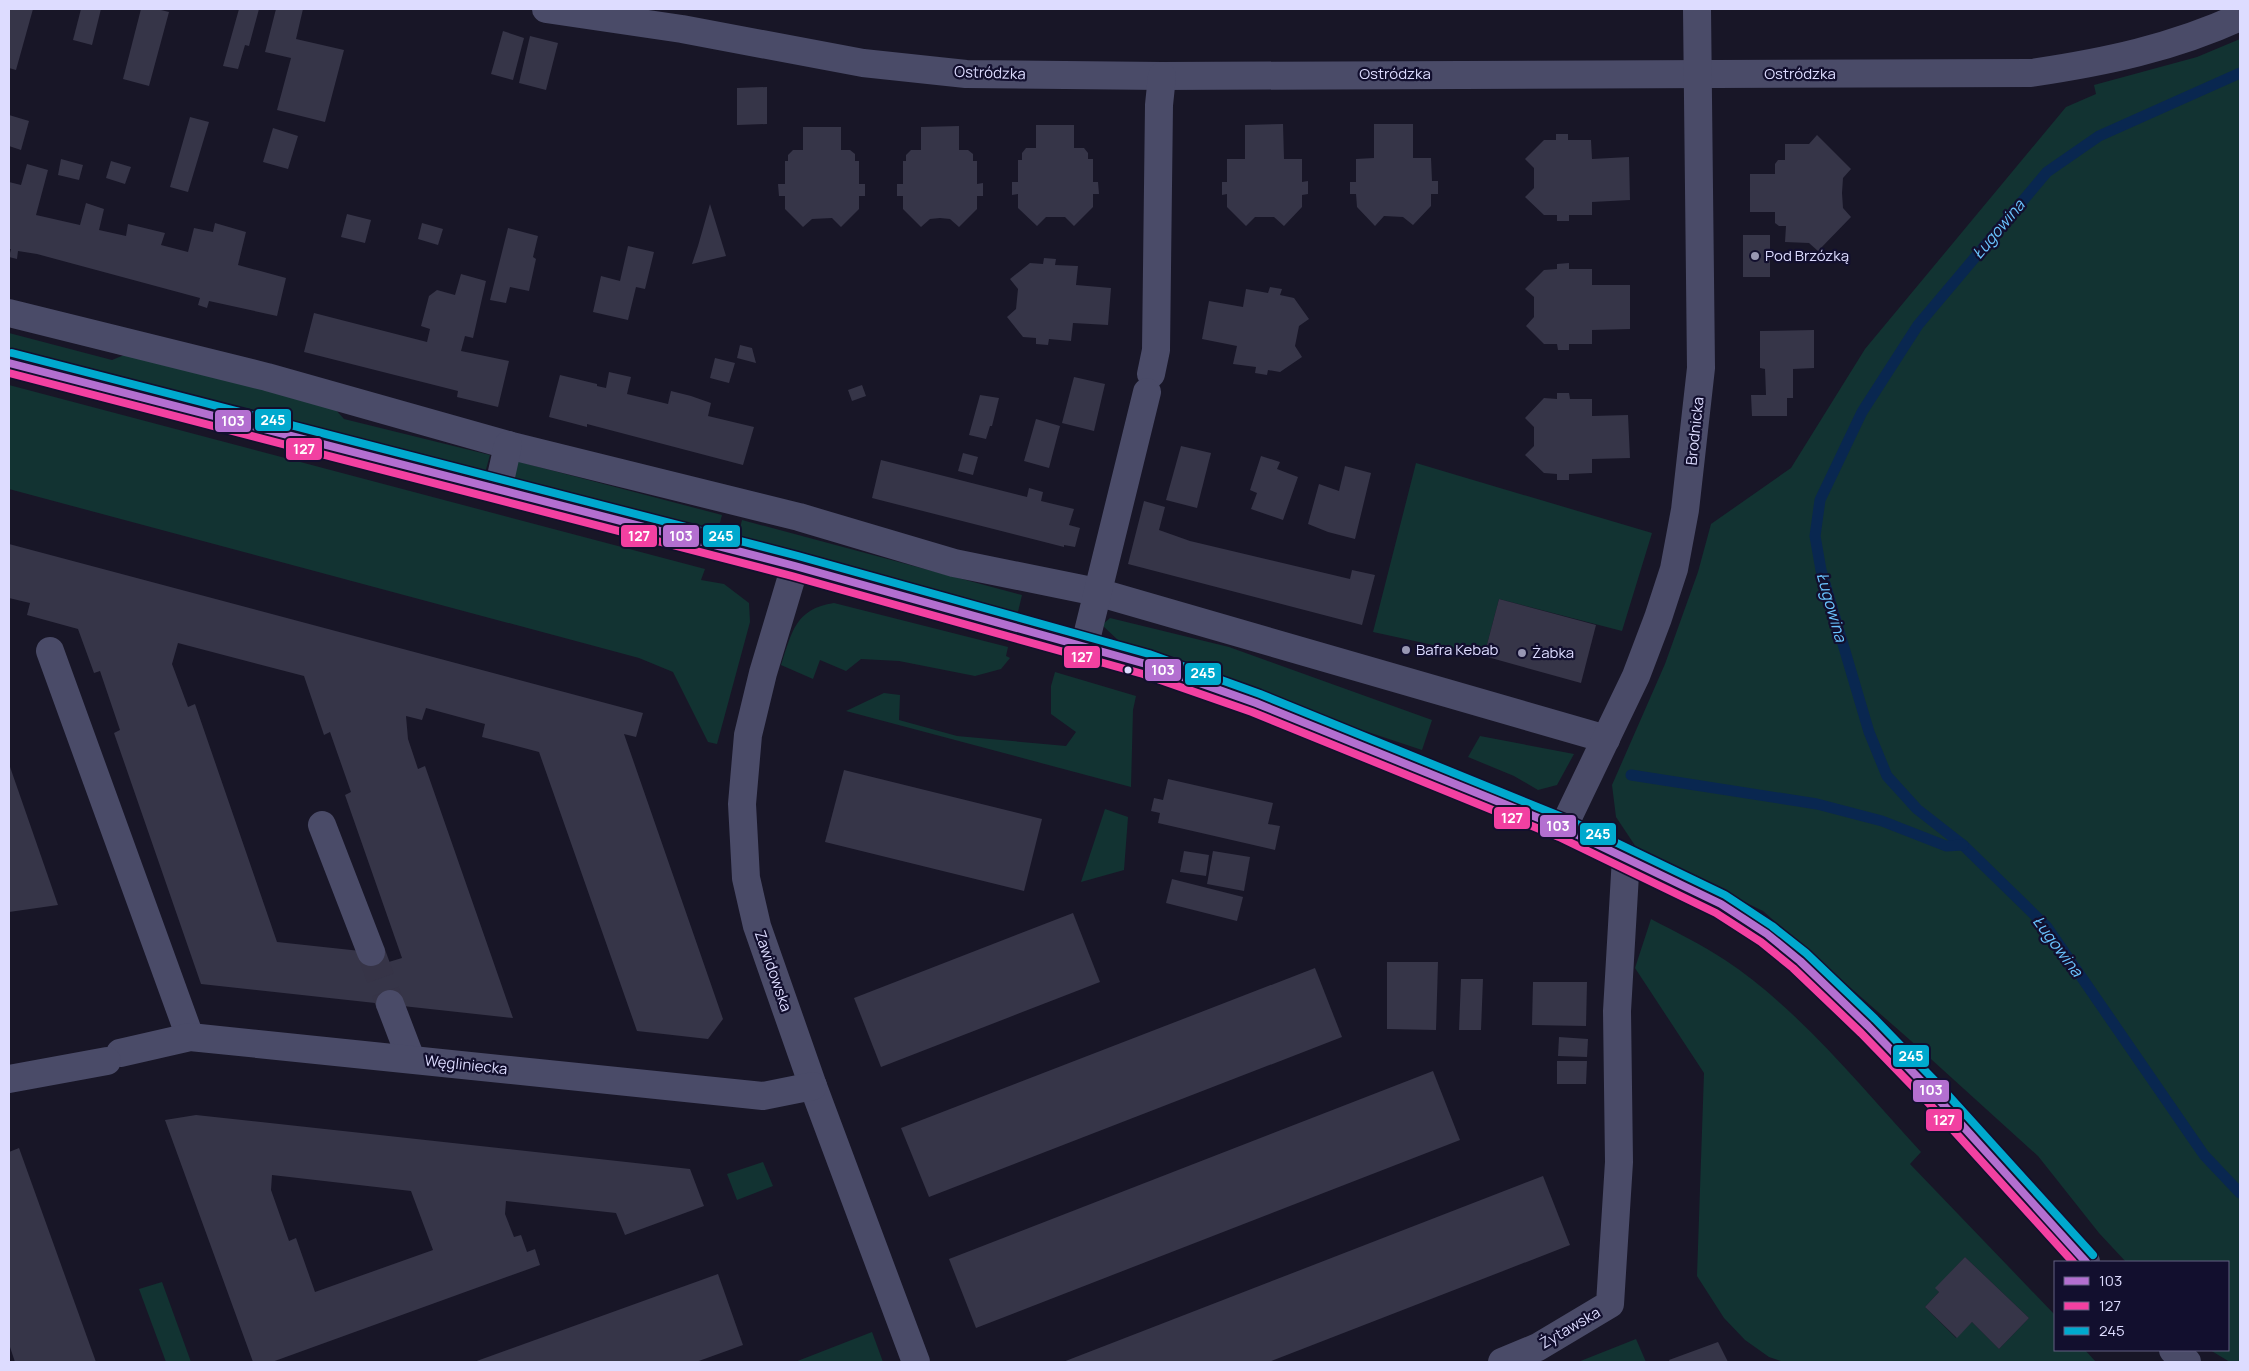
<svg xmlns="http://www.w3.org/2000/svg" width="2249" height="1371" font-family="Manrope,sans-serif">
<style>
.green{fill:#123332;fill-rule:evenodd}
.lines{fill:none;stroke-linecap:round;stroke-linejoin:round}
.stream{stroke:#092750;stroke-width:11}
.building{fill:#363548;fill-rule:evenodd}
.minor-tunnel{stroke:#363447;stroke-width:28;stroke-dasharray:28 14;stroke-linecap:butt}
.minor{stroke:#4a4b68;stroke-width:28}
.bus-1-casing{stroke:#120f2e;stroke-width:11}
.bus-2-casing{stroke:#120f2e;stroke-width:11}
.bus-3-casing{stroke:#120f2e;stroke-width:11}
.bus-1{stroke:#b36fd0;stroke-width:8}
.bus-2{stroke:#f240a1;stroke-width:8}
.bus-3{stroke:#00a9ce;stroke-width:8}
.poi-dot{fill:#9897b3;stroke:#120f2e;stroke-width:2}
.bus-dot{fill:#dddcff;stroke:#120f2e;stroke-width:2}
.labels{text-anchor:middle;stroke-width:4.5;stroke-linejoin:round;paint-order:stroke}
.street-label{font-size:15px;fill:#dddcff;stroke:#120f2e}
.poi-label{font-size:15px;fill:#dddcff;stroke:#120f2e;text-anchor:start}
.water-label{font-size:16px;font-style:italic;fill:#6ac4ff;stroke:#120f2e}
.line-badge{stroke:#120f2e;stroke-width:2}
.badge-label{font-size:14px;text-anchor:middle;font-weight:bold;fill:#fff}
</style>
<rect width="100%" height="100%" fill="#181627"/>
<g class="green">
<path d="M2240,39v1323h-10l-20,-12h18v-88h-102l-27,-29 -61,-77 -128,-116 -147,-129 -125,-61 -22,-33 -4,-32 53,-121 33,-92 13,-48 80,-56 74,-119 201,-242 30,-13 -2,-9 103,-28z"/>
<path d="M9,333l103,27 17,-7 206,56 9,10 146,36 -5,18 -476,-123z"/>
<path d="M9,385l696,184 -4,11 23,4 25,19 1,19 -33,122 -9,-2 -35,-70 -34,-14 -630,-169z"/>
<path d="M516,461l206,54 -5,19 -206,-54z"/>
<path d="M1416,463l236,70 -30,98 -123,-32 -15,57 -111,-24z"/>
<path d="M742,520l280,75 -5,21 -280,-76z"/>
<path d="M834,603l174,44 -2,9 4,2 -9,11 -26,7 -76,-15 -38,-2 -15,12 -26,-11 -7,19 -32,-14c11,-33 14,-56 53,-62z"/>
<path d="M1110,618l119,29 203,73 -10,30 -78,-26 -82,-34 -142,-48 -18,-17z"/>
<path d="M1055,672l81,24 -3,14 -2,77 -285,-76 38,-18 16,2 -1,25 58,16 109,10 10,-14 -25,-18v-28z"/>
<path d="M1480,736l94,18 -17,31 -19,5 -24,-14 -46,-19z"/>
<path d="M1105,809l23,8 -4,53 -43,12z"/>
<path d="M1651,919c25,13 51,26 74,41 74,49 136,127 196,192l-11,12 145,151v35h30l11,12h-312l-15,-5 -24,-17 -21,-22 -27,-42 7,-203 -69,-105zM1965,1257l64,61 -30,31 -27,-27 -16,16 -31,-31 14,-15 -3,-4z"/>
<path d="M763,1162l10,24 -36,14 -10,-26z"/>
<path d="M162,1282l29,80h-25l-27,-73z"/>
<path d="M872,1332l11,30h-88z"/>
<path d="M1636,1339l10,23h-68z"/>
</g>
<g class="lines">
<g class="stream">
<path d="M2240,73l-141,63 -52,36 -129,153 -56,87 -42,88 -5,36 6,34 48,162 18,44 30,33 46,36 84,82 157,228 36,38"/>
<path d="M1631,775l186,29 65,17 64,25 17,-1"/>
</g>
</g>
<g class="building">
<path d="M9,9h24l-17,61 -7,-2z"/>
<path d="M81,9h20l-9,36 -19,-5z"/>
<path d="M141,9h16l12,3 -20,74 -26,-7z"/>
<path d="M239,9h20l-10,37 -4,-1 -7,24 -15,-3z"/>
<path d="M276,9h27l-7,30 48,11 -19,72 -48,-12 14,-52 -26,-6z"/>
<path d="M503,31l21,7 -11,42 -22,-6z"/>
<path d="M530,36l28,7 -12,47 -27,-7z"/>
<path d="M767,87v37l-30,1v-37z"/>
<path d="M9,115l20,6 -8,29 -12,-4z"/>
<path d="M190,117l19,5 -21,70 -18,-5z"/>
<path d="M1283,124l1,35h18v23l6,-1v13l-6,1v12l-18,19 -10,-9h-19l-9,9 -19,-19v-13l-5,1v-13h5v-23h18v-34z"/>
<path d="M1374,124h39v34h18l1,23h6v13h-7v12l-18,19 -10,-8 -19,-1 -9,10 -18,-19 -1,-13h-6v-12h6v-23l18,-1z"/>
<path d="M1036,125h38v23h10l4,5v6h5v23h5l1,12h-6v13l-19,19 -9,-9h-19l-9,9 -19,-18v-14l-6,1v-13h6v-22h4v-7l4,-5h10z"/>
<path d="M959,126v24h9l5,4v7h4v23l6,-1v13h-6v13l-18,18 -9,-8 -10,-1 -10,1 -9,8 -18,-18v-13h-6v-12h6v-23h3v-6l5,-5h10v-23z"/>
<path d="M803,127h38v23h9l5,4v7h4v23h6v12h-6v13l-18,18 -9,-9 -20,1 -9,8 -18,-18v-13h-6l-1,-12h7v-23h3v-6l5,-5h10z"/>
<path d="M273,128l25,8 -10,33 -25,-7z"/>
<path d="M1556,134h12v6h23l1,19 37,-2 1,43 -38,2v13h-23v6h-12v-6h-13l-19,-18 9,-9v-20l-9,-9 19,-19h12z"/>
<path d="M1817,135l34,34 -8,9 -1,15 1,15 8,9 -33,34 -9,-8 -24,-1 1,-16h-7l-4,-3v-11h-25v-38h25v-10l3,-4h7v-16h24z"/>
<path d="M61,159l22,6 -4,15 -21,-5z"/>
<path d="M111,161l20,6 -6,17 -19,-6z"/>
<path d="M27,164l21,6 -12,45 44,10 6,-22 18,6 -5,21 27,6 2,-12 37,9 -4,12 27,7 6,-24 19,4 2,-9 31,9 -8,33 48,13 -9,38 -68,-15 -2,7 -9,-3 2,-7 -163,-44 -19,-3 -1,8 -8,-2 2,-8h-2v-67l12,3z"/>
<path d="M710,204l16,52 -34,8 6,-18z"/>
<path d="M347,214l24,6 -6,23 -24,-6z"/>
<path d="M422,223l21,6 -5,16 -20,-6z"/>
<path d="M508,228l30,8 -5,21 3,2 -7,32 -19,-4 -4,16 -16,-3z"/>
<rect x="1743" y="235" width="27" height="42"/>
<path d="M628,246l26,6 -9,37 -9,-2 -8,33 -35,-8 8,-36 19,5z"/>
<path d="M1044,258l12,1 -1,6 23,1 -2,19 35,3 -3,37 -35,-2 -2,18 -22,-2 -1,6 -12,-1v-6l-13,-1 -16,-20 9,-8 2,-20 -8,-10 20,-16 13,1z"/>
<path d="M1569,263v6h23v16h38v44l-38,1v14h-23v6h-11l-1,-6h-13l-18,-18 8,-9v-20l-9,-8 19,-19 13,-1v-5z"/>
<path d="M461,274l25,7 -13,57 -8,-2 -4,15 48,10 -11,46 -41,-10 1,-6 -154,-39 10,-39 113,29 3,-13 -9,-3 8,-30 8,-6 18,5z"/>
<path d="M1270,287l12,2 -2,6 14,3 15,21 -10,7 -4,20 7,11 -22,15 -12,-2 -1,5 -12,-2 1,-6 -23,-3 4,-18 -35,-7 7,-38 34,6 3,-18 22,4z"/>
<path d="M1814,330v38l-21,1v29h-6v18h-35l-1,-21h15l-1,-26 -5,-1v-37z"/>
<path d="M740,345l12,3 4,15 -19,-5z"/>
<path d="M715,358l20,5 -6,20 -19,-5z"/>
<path d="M609,372l22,5 -4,17 41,10 3,-13 20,5 20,7 -3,13 46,11 -11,38 -156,-41v3l-38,-10 11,-42 37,9v2l9,2z"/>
<path d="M1074,377l31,7 -11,47 -32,-8z"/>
<path d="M862,385l4,11 -14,5 -4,-11z"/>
<path d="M1557,393h12l1,6h22v17l36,-1 2,43 -38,1v14l-23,1v6h-12v-6l-13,-1 -19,-18 9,-9v-19l-9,-9 19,-20 13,1z"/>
<path d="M980,395l19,3 -7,28h-2l-4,13 -17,-4z"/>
<path d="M1036,419l24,7 -11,42 -25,-7z"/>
<path d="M1181,446l30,7 -14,55 -31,-8z"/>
<path d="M963,453l15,4 -5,18 -15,-4z"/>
<path d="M1261,456l19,6 -3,7 21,8 -15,43 -32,-11 6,-16 -7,-3z"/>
<path d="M881,460l146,37 2,-9 14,4 -2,9 33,8 -5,16 11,3 -5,19 -11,-2v2l-192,-49z"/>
<path d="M1345,466l26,7 -16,66 -27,-7 -20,-8 11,-40 20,7z"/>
<path d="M1144,501l21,6 -6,23 31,11 160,38 2,-9 23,5 -13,50 -234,-61z"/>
<path d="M9,544l634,169 -7,24 -12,-3 99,285 -15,20 -71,-8 -98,-279 -57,-15 3,-13 -59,-16 -4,12 -16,-4 2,23 10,30 7,-3 88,252 -312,-34 -87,-251 6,-3 -20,-59 -6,2 -16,-44 -51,-14 3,-12 -21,-5zM178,643l126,33 20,59 6,-3 21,60 -6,3 57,163 -20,6 -3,-11 -102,-11 -82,-238 -7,3 -16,-43z"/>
<path d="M1499,599l97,26 -15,58 -97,-27z"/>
<path d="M9,764l49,141 -49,7z"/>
<path d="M844,770l198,49 -18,72 -199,-49z"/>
<path d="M1168,779l105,24 -5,21 12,2 -5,24 -117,-27 2,-10 -9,-2 3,-13 9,2z"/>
<path d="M1184,851l25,4 -3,21 -26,-4z"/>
<path d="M1213,851l37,6 -6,34 -37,-7z"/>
<path d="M1172,879l71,18 -6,24 -71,-18z"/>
<path d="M1073,913l27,69 -219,85 -27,-69z"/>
<path d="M1387,962h51l-2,68 -49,-1z"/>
<path d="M1315,968l27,69 -413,160 -28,-69z"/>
<path d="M1461,979h22l-2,51h-22z"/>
<path d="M1533,982h54l-1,44 -54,-1z"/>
<path d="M1559,1037l29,2 -1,18 -29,-1z"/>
<path d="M1557,1061h30l-1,23h-29z"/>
<path d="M1433,1071l27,69 -484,188 -27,-69z"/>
<path d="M196,1115l494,54 14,37 -79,29 -9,-22 -110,-12 -1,13 9,23 7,-2 6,17 8,-3 5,16 -268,97h-19l-88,-242zM272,1175l139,16 22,59 -118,42 -19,-54 -7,3 -18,-51z"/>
<path d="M19,1148l77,214h-81l-6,-18v-192z"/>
<path d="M1543,1176l27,69 -301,117h-206z"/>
<path d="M1965,1257l64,61 -30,31 -27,-27 -15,16 -32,-31 14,-15 -4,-4z"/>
<path d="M718,1274l25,71 -47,17h-222z"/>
<path d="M1718,1342l10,20h-58l-1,-2z"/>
</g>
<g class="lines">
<path class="minor-tunnel" d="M371,952l19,52"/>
<g class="minor">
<path d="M546,9l136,20 181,34 103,11 196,2 869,-3c74,-11 141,-25 209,-56"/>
<path d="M9,313l258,64 241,68 291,72 155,46 143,29 509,147"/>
<path d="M9,363l786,203 351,98 110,39 307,125 158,76 46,30 33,27 68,65 63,65 155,171"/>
<path d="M1151,374l5,-24 3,-245 3,-29"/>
<path d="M498,490l10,-45"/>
<path d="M795,566l-32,107 -15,62 -6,69 4,74 11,48 56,160 103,276"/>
<path d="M1084,648l63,-256"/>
<path d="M50,651l140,386"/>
<path d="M322,825l49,127"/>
<path d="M1563,828l73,-152 22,-58 16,-49 11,-59 16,-142 -4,-359"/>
<path d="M390,1004l21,55"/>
<path d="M120,1053l70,-16 573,59 50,-10"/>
<path d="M9,1079l98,-18"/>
<path d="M2173,1350l14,12"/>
<path d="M1502,1362l36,-15 72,-43 9,-142 -2,-151 9,-154"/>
</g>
<defs>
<path id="bus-1" d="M9,363l786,203 351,98 110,39 307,125 158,76 46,30 33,27 68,65 63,65 155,171"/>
<path id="bus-2" d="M9,373l783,203 351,98 109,38 307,125 157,76 45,29 32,26 68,65 63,65 149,164"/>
<path id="bus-3" d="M12,353l786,203 351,98 111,40 307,125 158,76 47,31 34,27 69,66 63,65 155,171"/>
</defs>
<use href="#bus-1" class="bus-1-casing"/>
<use href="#bus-2" class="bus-2-casing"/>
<use href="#bus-3" class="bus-3-casing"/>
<use href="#bus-1" class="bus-1"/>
<use href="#bus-2" class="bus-2"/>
<use href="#bus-3" class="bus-3"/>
</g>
<g class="poi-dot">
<circle cx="1755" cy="256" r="5"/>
<circle cx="1406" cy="650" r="5"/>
<circle cx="1522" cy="653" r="5"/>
</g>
<circle class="bus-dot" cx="1128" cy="670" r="4.5"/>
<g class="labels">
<g class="street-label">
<text transform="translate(990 73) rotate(2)" y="5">Ostródzka</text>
<text x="1395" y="79">Ostródzka</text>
<text x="1800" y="79">Ostródzka</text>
<text transform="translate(1695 431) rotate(-84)" y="5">Brodnicka</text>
<text transform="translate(773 971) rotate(71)" y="5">Zawidowska</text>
<text transform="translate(466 1065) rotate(6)" y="5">Węgliniecka</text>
<text transform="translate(1570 1328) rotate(-30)" y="5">Żytawska</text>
</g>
<g class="poi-label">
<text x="1765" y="261">Pod Brzózką</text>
<text x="1416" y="655">Bafra Kebab</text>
<text x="1532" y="658">Żabka</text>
</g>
<g class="water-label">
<text transform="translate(1998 229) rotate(-50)" y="6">Ługowina</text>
<text transform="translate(1832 607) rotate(74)" y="6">Ługowina</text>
<text transform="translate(2058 946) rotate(53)" y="6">Ługowina</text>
</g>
</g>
<g class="line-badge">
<rect x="254" y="408" width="38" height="24" rx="5" fill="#00a9ce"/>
<rect x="214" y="409" width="38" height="24" rx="5" fill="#b36fd0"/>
<rect x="285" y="437" width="38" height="24" rx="5" fill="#f240a1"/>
<rect x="702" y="524" width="39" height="24" rx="5" fill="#00a9ce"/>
<rect x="620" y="524" width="38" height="24" rx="5" fill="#f240a1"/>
<rect x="662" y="524" width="38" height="24" rx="5" fill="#b36fd0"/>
<rect x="1063" y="645" width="38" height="24" rx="5" fill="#f240a1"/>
<rect x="1144" y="658" width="38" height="24" rx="5" fill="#b36fd0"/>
<rect x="1184" y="662" width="38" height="24" rx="5" fill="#00a9ce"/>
<rect x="1493" y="806" width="38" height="24" rx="5" fill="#f240a1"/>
<rect x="1539" y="814" width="38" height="24" rx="5" fill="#b36fd0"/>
<rect x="1579" y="822" width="38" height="24" rx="5" fill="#00a9ce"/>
<rect x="1892" y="1044" width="38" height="24" rx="5" fill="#00a9ce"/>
<rect x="1912" y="1079" width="38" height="24" rx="5" fill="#b36fd0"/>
<rect x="1925" y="1108" width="38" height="24" rx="5" fill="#f240a1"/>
</g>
<g class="badge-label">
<text x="273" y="425">245</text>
<text x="233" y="426">103</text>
<text x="304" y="454">127</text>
<text x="721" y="541">245</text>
<text x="639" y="541">127</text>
<text x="681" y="541">103</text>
<text x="1082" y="662">127</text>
<text x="1163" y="675">103</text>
<text x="1203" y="678">245</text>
<text x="1512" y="823">127</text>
<text x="1558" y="831">103</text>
<text x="1598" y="839">245</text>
<text x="1911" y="1061">245</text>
<text x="1931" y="1095">103</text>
<text x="1944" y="1125">127</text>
</g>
<rect width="2249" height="1371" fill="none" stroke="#dddcff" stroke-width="20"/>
<rect x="2054" y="1261" width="175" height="90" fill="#120f2e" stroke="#636182"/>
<rect x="2064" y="1277" width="25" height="8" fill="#b36fd0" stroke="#636182"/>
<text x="2099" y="1286" font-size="15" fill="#dddcff">103</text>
<rect x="2064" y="1302" width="25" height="8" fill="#f240a1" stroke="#636182"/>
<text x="2099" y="1311" font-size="15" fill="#dddcff">127</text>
<rect x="2064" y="1327" width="25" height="8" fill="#00a9ce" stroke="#636182"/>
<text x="2099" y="1336" font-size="15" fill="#dddcff">245</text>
</svg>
